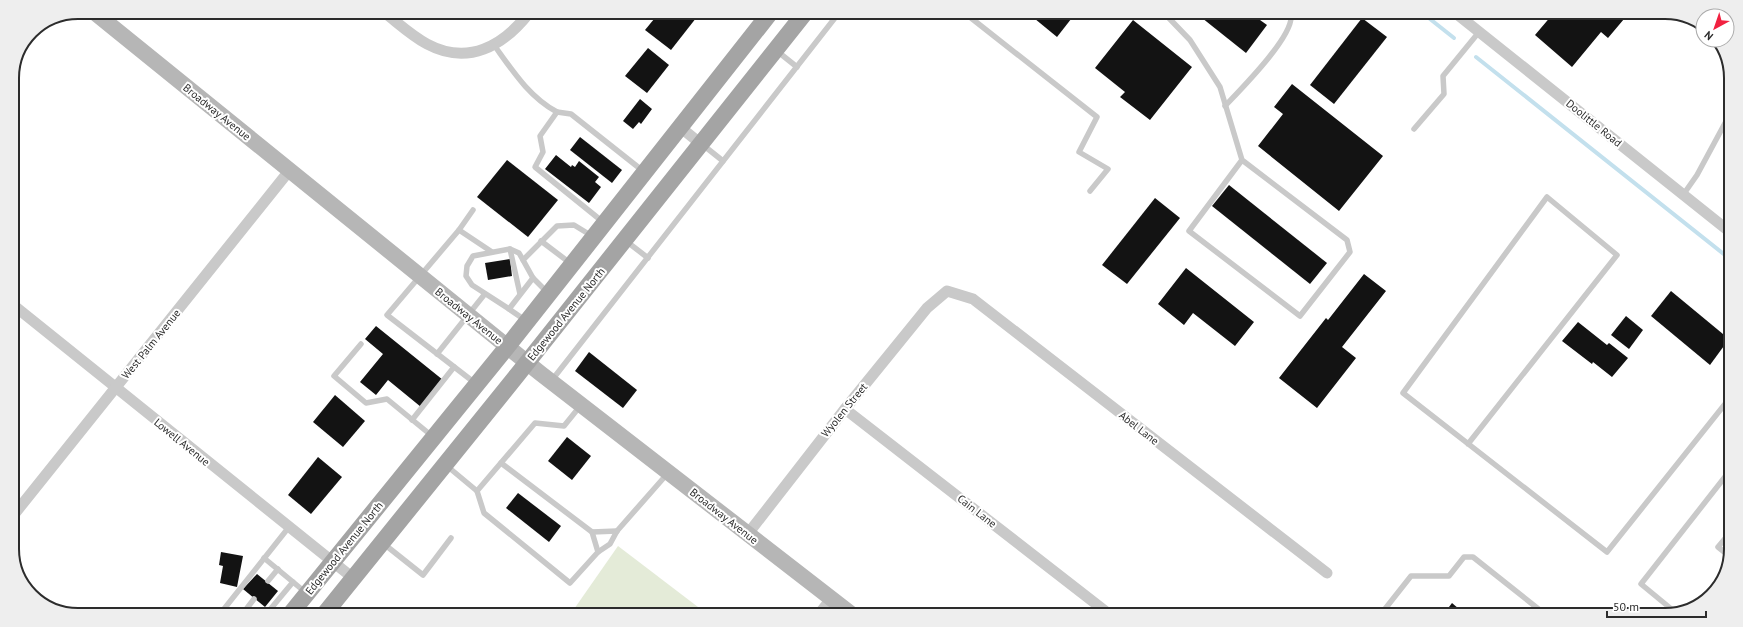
<svg xmlns="http://www.w3.org/2000/svg" width="1743" height="627" font-family="'PT Sans',sans-serif">
<style>
.green{fill:#e4ebd8}
.lines{fill:none;stroke-linecap:round;stroke-linejoin:round}
.stream{stroke:#c3e0ed;stroke-width:4}
.building{fill:#131313}
.lane{stroke:#c9c9c9;stroke-width:5.5}
.street{stroke:#c9c9c9;stroke-width:11}
.secondary{stroke:#b6b6b6;stroke-width:16}
.primary{stroke:#a4a4a4;stroke-width:17}
.labels{text-anchor:middle;stroke-width:4;stroke-linejoin:round;paint-order:stroke}
.street-label{font-size:11px;fill:#2c2c2c;stroke:#fff}
.rim{fill:none;stroke:#2c2c2c;stroke-width:2}
</style>
<rect width="100%" height="100%" fill="#fff"/>
<path class="green" d="M618,546l80,61 -4,6 -122,-1z"/>
<g class="lines">
<g class="stream">
<path d="M1425,15l29,23"/>
<path d="M1476,57l254,202"/>
</g>
</g>
<g class="building">
<path d="M659,13h41l-29,37 -26,-20z"/>
<path d="M1029,14h46l-18,23z"/>
<path d="M1197,14l56,1 14,10 -21,28z"/>
<path d="M1552,15h68l4,4 -16,19 -7,-6 -29,35 -37,-32z"/>
<path d="M1362,18l25,19 -53,67 -24,-19z"/>
<path d="M1133,20l59,47 -42,53 -30,-23 5,-5 -30,-24z"/>
<path d="M648,48l21,17 -22,28 -22,-17z"/>
<path d="M1292,84l91,72 -44,55 -81,-65 25,-32 -9,-7z"/>
<path d="M640,99l12,10 -11,15 -2,-2 -6,7 -10,-8z"/>
<path d="M580,137l42,33 -10,13 -42,-33z"/>
<path d="M556,155l15,12 1,-2 3,2 4,-6 20,16 -4,5 6,5 -12,16 -44,-34z"/>
<path d="M507,160l51,40 -30,37 -51,-40z"/>
<path d="M1229,185l98,78 -17,21 -98,-78z"/>
<path d="M1155,198l25,20 -53,66 -25,-19z"/>
<path d="M510,259l2,17 -24,4 -3,-17z"/>
<path d="M1186,268l68,54 -19,24 -42,-33 -9,12 -26,-21z"/>
<path d="M1364,274l22,17 -44,56 14,11 -39,50 -38,-30 47,-60 2,2z"/>
<path d="M1671,291l58,48 -19,26 -59,-49z"/>
<path d="M1626,316l17,14 -14,19 -18,-14z"/>
<path d="M1578,322l29,23 2,-2 19,15 -16,19 -19,-15 -1,2 -30,-23z"/>
<path d="M376,326l67,54 -22,27 -33,-27 -12,15 -16,-13 23,-28 -18,-15z"/>
<path d="M589,352l48,38 -14,18 -48,-37z"/>
<path d="M335,395l30,26 -22,26 -30,-25z"/>
<path d="M567,437l24,19 -19,24 -24,-19z"/>
<path d="M318,457l24,20 -31,37 -23,-19z"/>
<path d="M518,493l43,33 -12,16 -43,-34z"/>
<path d="M221,552l22,4 -6,31 -17,-4 3,-17 -4,-1z"/>
<path d="M257,574l21,17 -13,16 -22,-18z"/>
<path d="M1452,603l14,12h-23z"/>
</g>
<g class="lines">
<g class="lane">
<path d="M966,14l131,103 -18,35 29,17 -18,22"/>
<path d="M1165,14l25,26 30,47 22,73 105,80 3,12 -50,64 -111,-85 53,-71"/>
<path d="M1680,15l8,2"/>
<path d="M494,45c18,25 35,52 63,67"/>
<path d="M777,51l20,16"/>
<path d="M1225,106c16,-17 69,-70 66,-91"/>
<path d="M1414,129l30,-35 -1,-18 36,-44"/>
<path d="M703,145l20,16"/>
<path d="M1683,195l14,-20 34,-63"/>
<path d="M603,222l-68,-55 8,-15 -3,-16 17,-24 14,2 72,57"/>
<path d="M459,230l14,-20"/>
<path d="M541,241l29,22"/>
<path d="M626,241l22,17"/>
<path d="M510,249l10,45"/>
<path d="M547,292l-14,-14 -10,-18 34,-34 17,-1 18,11"/>
<path d="M509,309l-37,-24 -6,-9 1,-10 6,-10 37,-7 9,4 4,7"/>
<path d="M525,320l-16,-11 24,-31"/>
<path d="M361,344l-27,32 32,27 21,-4 45,37"/>
<path d="M437,354l47,-59"/>
<path d="M552,380l286,-366"/>
<path d="M475,383l-88,-68 72,-85 33,22"/>
<path d="M412,420l42,-53"/>
<path d="M1468,444l149,-189 -70,-58 -144,196 204,159 122,-153"/>
<path d="M501,463l91,69 6,20"/>
<path d="M447,466l30,25 58,-68 29,3 17,-21"/>
<path d="M477,491l7,22 86,70 28,-31 12,-8 7,-13 51,-58"/>
<path d="M592,532l25,-1"/>
<path d="M384,544l39,31 28,-37"/>
<path d="M1728,555l-10,-8 10,-12"/>
<path d="M264,558l29,24 -25,30"/>
<path d="M268,581l10,-12"/>
<path d="M293,582l12,10"/>
<path d="M227,612l-3,-3 65,-82"/>
<path d="M244,612l10,-13"/>
<path d="M1675,612l-34,-28 87,-111"/>
<path d="M1381,614l30,-38h38l15,-19h9l73,58"/>
</g>
<g class="street">
<path d="M385,13c13,10 27,23 42,31 41,22 76,2 102,-31"/>
<path d="M1458,15l272,217"/>
<path d="M680,127l21,17"/>
<path d="M12,304l341,274"/>
<path d="M845,409l264,205"/>
<path d="M12,517l277,-346"/>
<path d="M747,535l98,-126 82,-101 20,-17 26,8 354,274"/>
<path d="M820,613l11,-14"/>
</g>
<path class="secondary" d="M94,12l446,361 310,240"/>
<g class="primary">
<path d="M292,612l215,-265 263,-334"/>
<path d="M326,612l192,-238 286,-360"/>
</g>
</g>
<g class="labels">
<g class="street-label">
<text transform="translate(217 112) rotate(39)" y="4">Broadway Avenue</text>
<text transform="translate(1594 123) rotate(39)" y="4">Doolittle Road</text>
<text transform="translate(566 314) rotate(-51)" y="4">Edgewood Avenue North</text>
<text transform="translate(469 316) rotate(39)" y="4">Broadway Avenue</text>
<text transform="translate(151 344) rotate(-51)" y="4">West Palm Avenue</text>
<text transform="translate(844 410) rotate(-51)" y="4">Wyolen Street</text>
<text transform="translate(1139 428) rotate(38)" y="4">Abel Lane</text>
<text transform="translate(182 442) rotate(39)" y="4">Lowell Avenue</text>
<text transform="translate(977 511) rotate(38)" y="4">Cain Lane</text>
<text transform="translate(724 516) rotate(38)" y="4">Broadway Avenue</text>
<text transform="translate(344 548) rotate(-51)" y="4">Edgewood Avenue North</text>
</g>
</g>
<path d="M0 0H1743V627H0ZM78 19H1665A59 59 0 0 1 1724 78V549A59 59 0 0 1 1665 608H78A59 59 0 0 1 19 549V78A59 59 0 0 1 78 19Z" fill="#eee" fill-rule="evenodd"/>
<path class="rim" d="M78 19H1665A59 59 0 0 1 1724 78V549A59 59 0 0 1 1665 608H78A59 59 0 0 1 19 549V78A59 59 0 0 1 78 19Z"/>
<g transform="translate(1715 28) rotate(220)"><circle r="19" fill="#ffffff" stroke="#ababab"/>
<path d="M0-3L7 15L0 10L-7 15Z" fill="#f12140"/>
<text y="-6" font-size="11" font-weight="bold" text-anchor="middle" fill="#2c2c2c">N</text>
</g>
<path d="M1607 611v6h99v-6" fill="none" stroke="#2c2c2c" stroke-width="2"/>
<text x="1613" y="611" font-size="12" fill="#2c2c2c" stroke="#ffffff" stroke-width="3" paint-order="stroke">50 m</text>
</svg>
